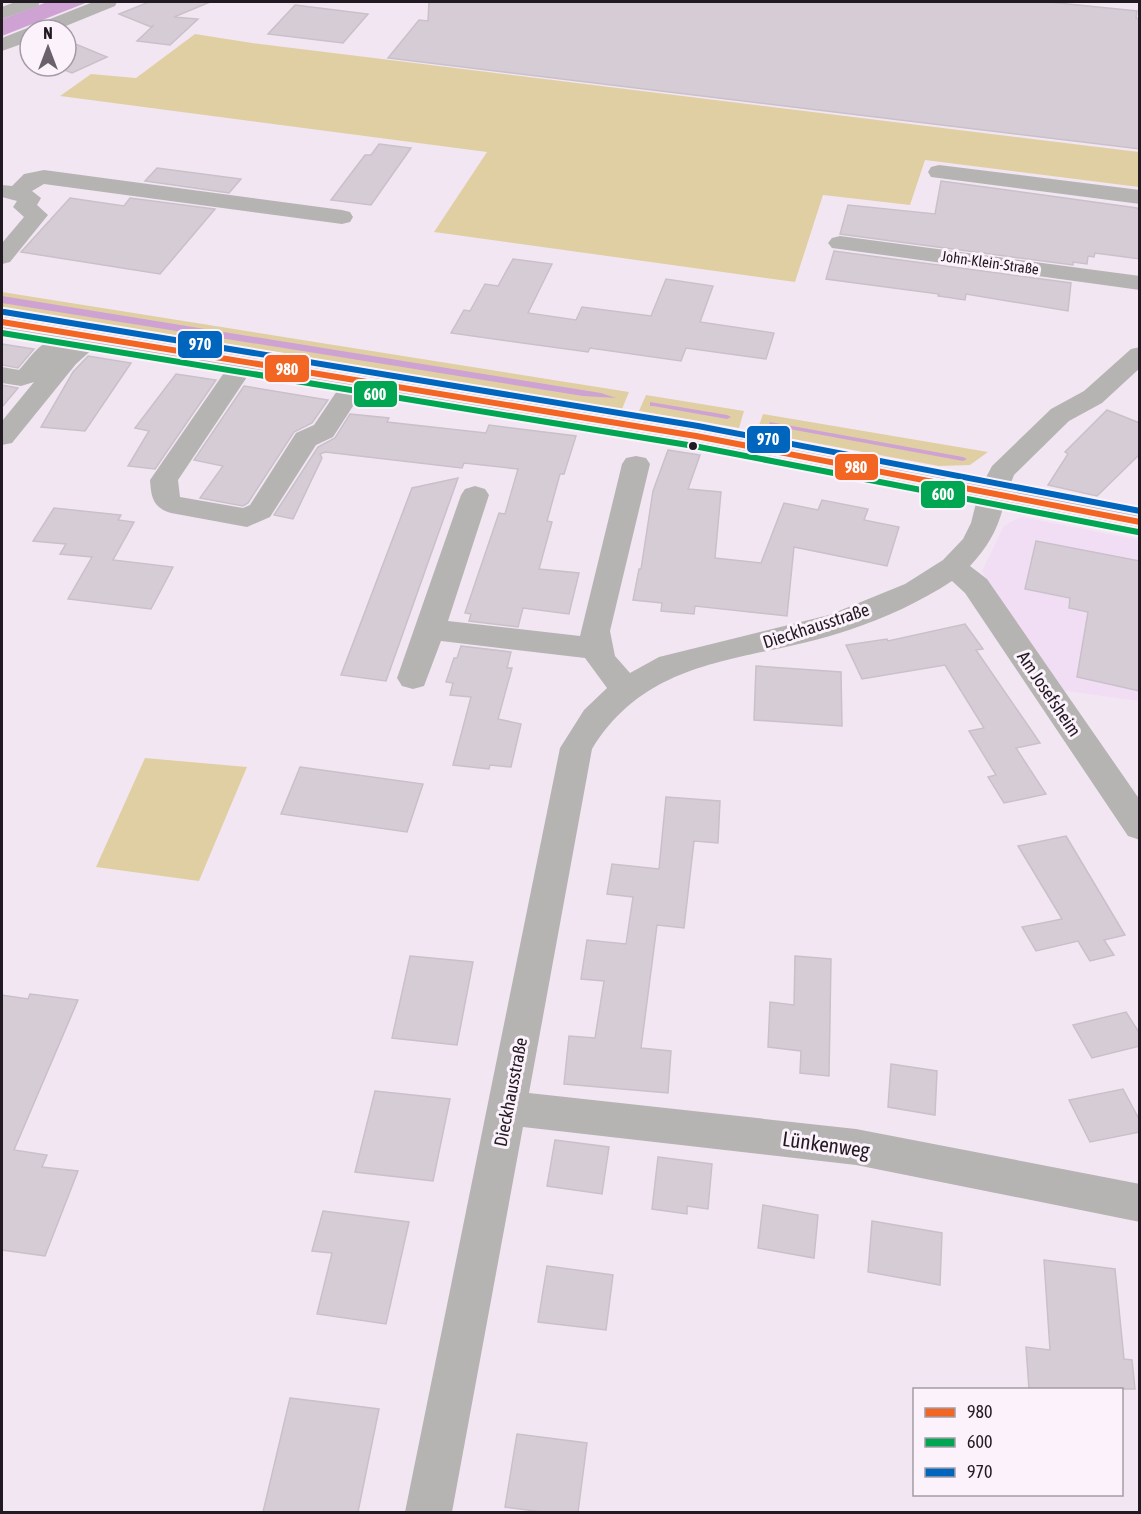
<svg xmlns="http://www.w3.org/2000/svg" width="1141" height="1514" font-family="'Asap Condensed',sans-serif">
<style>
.built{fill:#f1ddf4}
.green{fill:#e1cfa4}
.water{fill:#cfa2d4}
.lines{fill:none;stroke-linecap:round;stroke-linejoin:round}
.stream{fill:#cfa2d4;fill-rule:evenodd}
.building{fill:#d6ccd6;stroke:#c9c0ca;stroke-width:1.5}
.minor{fill:#b6b4b2;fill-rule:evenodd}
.bus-1-casing{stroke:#fbf2fc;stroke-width:10}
.bus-2-casing{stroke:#fbf2fc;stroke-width:10}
.bus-3-casing{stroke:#fbf2fc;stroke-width:10}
.bus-1{stroke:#f26522;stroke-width:6}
.bus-2{stroke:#00a651;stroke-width:6}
.bus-3{stroke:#0065bd;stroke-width:6}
.bus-dot{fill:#221a23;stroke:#fbf2fc;stroke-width:2}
.labels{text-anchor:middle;stroke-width:6;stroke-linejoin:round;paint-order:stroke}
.far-street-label{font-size:15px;fill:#221a23;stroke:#fbf2fc}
.street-label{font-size:18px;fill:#221a23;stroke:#fbf2fc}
.near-street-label{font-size:21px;fill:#221a23;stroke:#fbf2fc}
.line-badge{stroke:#fbf2fc;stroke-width:2}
.badge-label{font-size:16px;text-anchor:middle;font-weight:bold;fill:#fff}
</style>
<rect width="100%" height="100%" fill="#f2e6f3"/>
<path class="built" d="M1021,517l118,23v161l-79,-11 -78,-119 22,-45z"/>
<g class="green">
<path d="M195,34l57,9 887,109v35l-214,-27 -15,45 -87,-10 -28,87 -361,-50 53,-80 -427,-56 31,-22 45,4z"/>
<path d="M2,292l627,100 -7,17 -620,-102z"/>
<path d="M646,395l98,16 -5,17 -100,-17z"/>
<path d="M763,414l225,38 -18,13 -31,1 -151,-28 1,-5 -16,-3 -2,5 -14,-4z"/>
<path d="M145,758l102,9 -48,114 -103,-14z"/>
</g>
<g class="water">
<path d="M47,2h41l-86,34v-17z"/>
<path d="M2,296l599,97 15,5 -33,-2 -581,-93z"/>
</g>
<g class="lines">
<g class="stream">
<path d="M650,402l77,13 4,2 -4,2 -74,-13h-3z"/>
<path d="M770,422l193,35 4,2 -4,2 -190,-35 -4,-2z"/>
</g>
</g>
<g class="building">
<path d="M149,2h61l-36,15 24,2 -28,26 -33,-4 17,-16 -3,2 -32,-13z"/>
<path d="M429,2h619l89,9 -1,7 4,1v130l-752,-91 31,-38 9,1z"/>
<path d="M295,5l73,9 -25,29 -75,-9z"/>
<path d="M73,43l34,14 -35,16 -18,-7h12v-20z"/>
<path d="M379,144l32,4 -40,57 -40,-5 34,-45h6z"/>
<path d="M157,168l84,11 -12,14 -84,-12z"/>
<path d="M941,181l196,27 3,4v47l-45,-6 -1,4 -6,-1 -1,8 -14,-2v3l-233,-31 8,-29 87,9z"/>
<path d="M70,198l54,8 6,-8 85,11 -55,65 -139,-22z"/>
<path d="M834,251l237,32 -3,28 -102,-17 -1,6 -27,-4 1,-2 -113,-15z"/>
<path d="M513,259l39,5 -24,49 48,7 6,-13 69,9 15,-37 47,7 -13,36 74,11 -8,26 -80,-11 -5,13 -91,-13 -2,4 -137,-19 13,-23 6,1 15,-27 13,2z"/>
<path d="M2,344l32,5 -16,19 -16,-3z"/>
<path d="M88,356l43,7 -46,68 -44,-4 32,-55z"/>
<path d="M176,374l40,6 -61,89 -27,-3 21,-35 -14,-3z"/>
<path d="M2,385l16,3 -16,19z"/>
<path d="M244,386l84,14 -16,23 -18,9 -46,71 -5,3 -43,-8 23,-32 -29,-6z"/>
<path d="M1107,410l33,13v31l-43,42 -49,-11 20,-31 -3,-2z"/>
<path d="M350,414l39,4 -2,4 99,11 3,-8 87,11 -12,38h-4l-13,47 5,1 -13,47 40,4 -10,41 -46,-6 -5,19 -49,-6 2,-7 -6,-1 34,-100 6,1 13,-45 -54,-6 -2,5 -137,-16 -5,2 2,4 -29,61 -19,-4 44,-68 17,-9z"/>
<path d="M668,450l32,5 -12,34 33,3 -6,66 46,5 23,-60 34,7 4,-10 46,9 -4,11 35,7 -12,39 -93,-19 -7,69 -92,-10 -1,8 -33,-3 1,-8 -29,-3 6,-31h2l12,-78z"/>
<path d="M458,478l-72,203 -45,-6 71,-187z"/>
<path d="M54,508l67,7 -3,5 16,2 -21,38 60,7 -22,42 -83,-10 24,-42 -32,-3 6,-10 -33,-3z"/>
<path d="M1036,541l104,20v130l-63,-14 11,-65 -19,-4 1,-10 -45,-9z"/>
<path d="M965,624l18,25 -7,1 64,93 -24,5 30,46 -42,9 -16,-26 8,-2 -27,-44 15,-3 -39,-63 -83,14 -16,-34 41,-6 1,2z"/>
<path d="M461,646l50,6 -4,16h5l-14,51 23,5 -10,43 -21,-2 -1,4 -36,-4 18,-68 -21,-2 3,-12 -7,-1 8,-24h3z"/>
<path d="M756,666l85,6 1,54 -88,-6z"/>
<path d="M300,767l123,17 -16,48 -126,-18z"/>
<path d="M666,797l54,4 -2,42 -24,-2 -10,87 -27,-3 -16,123 30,3 -3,42 -104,-9 5,-48 26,2 9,-57 -23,-2 6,-39 39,4 7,-47 -26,-3 5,-30 47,5z"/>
<path d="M1066,836l59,99 -21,5 10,15 -24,6 -12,-20 -42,10 -14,-24 40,-8 -44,-73z"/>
<path d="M410,956l63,6 -16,83 -65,-7z"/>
<path d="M795,956l36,3 -2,117 -29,-3 1,-22 -33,-4 2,-45 24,3z"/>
<path d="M30,994l48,6 -64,150 33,5 -5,12 36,4 -33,85 -43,-6v-255l26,4z"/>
<path d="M1126,1012l14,22v12l-48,12 -19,-33z"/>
<path d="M891,1064l46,7 -2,44 -47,-8z"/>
<path d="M1123,1089l17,32v11l-50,10 -21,-42z"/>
<path d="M375,1091l75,8 -17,82 -78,-9z"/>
<path d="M555,1140l54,7 -7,47 -55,-8z"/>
<path d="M658,1157l54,7 -4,45 -21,-3v8l-35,-5z"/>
<path d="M763,1205l55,10 -4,43 -56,-10z"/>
<path d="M323,1211l86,11 -23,102 -69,-10 15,-61 -20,-2z"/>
<path d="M872,1221l70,12 -2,52 -72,-13z"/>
<path d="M1044,1260l71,9 9,90 8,1 3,29h-106l-3,-42 24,3z"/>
<path d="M547,1266l66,9 -7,55 -68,-8z"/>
<path d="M290,1398l89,11 -21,103h-95z"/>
<path d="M517,1434l70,9 -9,69h-35l-38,-5z"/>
</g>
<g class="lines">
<g class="minor">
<path d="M15,2h25l-2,4 -36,13v-12z"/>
<path d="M93,2h24l-2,4 -59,24h-26v11l-28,10v-13z"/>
<path d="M939,165l201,25v14l-209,-27 -3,-5 3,-5z"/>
<path d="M44,170l298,40 8,2 3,5 -3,5 -8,2 -298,-40 -12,7 9,7 -4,7 11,10 -38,47 -8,2v-21l22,-26 -11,-10 4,-6 -15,-4v-12l10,1 12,-12z"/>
<path d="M840,236l300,40v14l-308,-42 -4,-5 4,-5z"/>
<path d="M2,315l694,113 287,55 9,-17 59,-57 33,-18 47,-42 9,-2v21l-38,35 -33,18 -55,54 -5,13 131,25v18l-136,-27c-6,25 -16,43 -34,62l17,13 153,221v40l-12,-4 -163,-243 -13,-12c-32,21 -67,37 -103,49 -96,33 -197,22 -257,119l-63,344 327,36 284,55v38l-284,-57 -333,-38 -71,385h-47l155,-764 24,-38 23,-22 -22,-30 -144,-17 -17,45 -11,3 -11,-3 -5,-8 64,-183 4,-6 10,-3 10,3 4,6 -41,126 132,15 42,-172 4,-6 10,-2 10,2 4,6 -40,167 5,25 15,17 29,-16 170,-42 76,-31 38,-24 20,-21 8,-16 6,-24 -281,-55 -332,-55 -31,48 -17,8 -46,72 -23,10 -76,-14c-18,-5 -20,-16 -21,-33l78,-113 -131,-22 -21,19 -64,79 -10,2v-24l32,-39 -13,4 -19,-3v-16l17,3c13,-14 24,-35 45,-29l3,4 5,-4 -70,-12zM251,371l90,14 -27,40 -18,8 -46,72 -7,3 -63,-11 -2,-17z"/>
</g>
<defs>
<path id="bus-1" d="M2,322l694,114 444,86"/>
<path id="bus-2" d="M2,333l692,113 444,86"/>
<path id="bus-3" d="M4,312l694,114 442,85"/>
</defs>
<use href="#bus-1" class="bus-1-casing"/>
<use href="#bus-2" class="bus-2-casing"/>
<use href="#bus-3" class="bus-3-casing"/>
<use href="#bus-1" class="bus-1"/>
<use href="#bus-2" class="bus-2"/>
<use href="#bus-3" class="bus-3"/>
</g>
<circle class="bus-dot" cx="693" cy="446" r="5"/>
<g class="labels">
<g class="far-street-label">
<text transform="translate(990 263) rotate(8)" y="5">John-Klein-Straße</text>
</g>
<g class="street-label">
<text transform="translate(816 626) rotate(-18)" y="6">Dieckhausstraße</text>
<text transform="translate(1049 694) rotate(56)" y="6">Am Josefsheim</text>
<text transform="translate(511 1092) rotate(-79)" y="6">Dieckhausstraße</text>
</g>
<g class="near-street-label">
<text transform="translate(826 1145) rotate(8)" y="7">Lünkenweg</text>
</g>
</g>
<g class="line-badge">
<rect x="177" y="330" width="46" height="29" rx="6" fill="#0065bd"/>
<rect x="264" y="354" width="46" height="29" rx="6" fill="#f26522"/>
<rect x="353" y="380" width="45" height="28" rx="6" fill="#00a651"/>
<rect x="746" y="425" width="45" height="29" rx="6" fill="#0065bd"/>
<rect x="834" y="453" width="45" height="28" rx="6" fill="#f26522"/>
<rect x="920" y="480" width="46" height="29" rx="6" fill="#00a651"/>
</g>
<g class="badge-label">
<text x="200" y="350">970</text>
<text x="287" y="375">980</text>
<text x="375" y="400">600</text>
<text x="768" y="445">970</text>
<text x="856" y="473">980</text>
<text x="943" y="500">600</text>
</g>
<rect width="1141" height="1514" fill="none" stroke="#221a23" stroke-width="6"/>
<rect x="913" y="1388" width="210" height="108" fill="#fbf2fc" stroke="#a49ca5" stroke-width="1.5"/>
<rect x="925" y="1408" width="30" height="9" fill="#f26522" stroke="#a49ca5" stroke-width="1.5"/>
<text x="967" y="1418" font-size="18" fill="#221a23">980</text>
<rect x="925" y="1438" width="30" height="9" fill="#00a651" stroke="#a49ca5" stroke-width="1.5"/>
<text x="967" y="1448" font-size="18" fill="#221a23">600</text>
<rect x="925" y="1468" width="30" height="9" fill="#0065bd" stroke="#a49ca5" stroke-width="1.5"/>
<text x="967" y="1478" font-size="18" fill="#221a23">970</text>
<g transform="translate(48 48)"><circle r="28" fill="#fbf2fc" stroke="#a49ca5" stroke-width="1.5"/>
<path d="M0-4.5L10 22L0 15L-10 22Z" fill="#6b616c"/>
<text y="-9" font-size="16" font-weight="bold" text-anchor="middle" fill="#221a23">N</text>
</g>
</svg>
